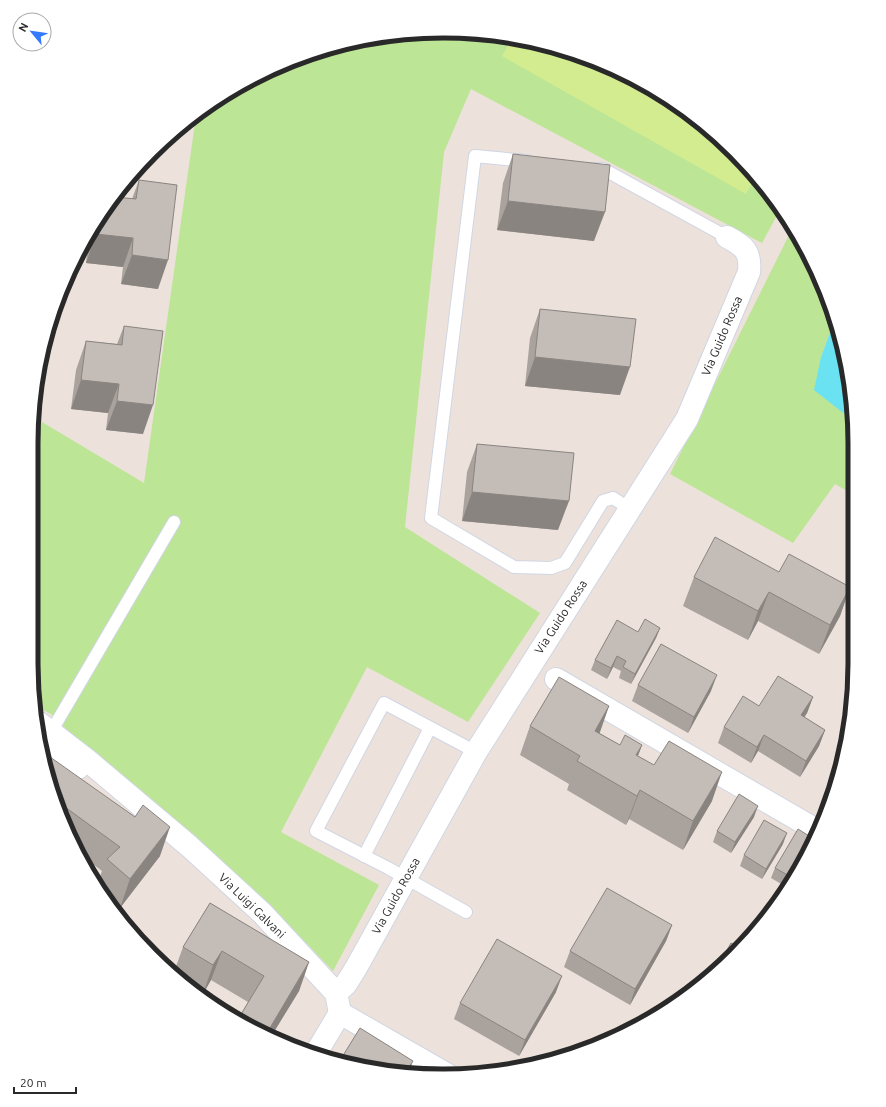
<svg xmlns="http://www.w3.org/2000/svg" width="886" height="1107" font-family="Ubuntu,sans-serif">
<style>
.green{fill:#bce595}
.pitch{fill:#d3ec90}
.water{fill:#6ae2f2}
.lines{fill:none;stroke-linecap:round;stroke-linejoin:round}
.lane-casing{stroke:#d0d6e3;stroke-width:14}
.street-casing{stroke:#d0d6e3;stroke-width:24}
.lane{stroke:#fff;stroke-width:12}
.street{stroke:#fff;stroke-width:22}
.wall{fill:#a9a29d}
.shaded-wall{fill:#898480}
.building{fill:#c4bcb7;stroke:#898480}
.labels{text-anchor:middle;stroke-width:3;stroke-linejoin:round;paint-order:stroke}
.street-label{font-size:12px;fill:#292929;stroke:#fff}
.rim{fill:none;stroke:#292929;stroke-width:5}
</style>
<rect width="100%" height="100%" fill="#ece2db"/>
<g class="green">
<path d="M470,32l80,13 75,29 69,42 59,56 27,38 -18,33 -291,-154 -27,63 -39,375 135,86 -72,109 -101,-55 -86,165 98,53 -46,86 -67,-70 -110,-96 -72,-58 -33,-33 -15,-8 -5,-42 1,-248 112,67 52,-367 41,-30 74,-33 78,-19z"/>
<path d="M793,227l7,10 33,74 2,8 -14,38 21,55 12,6v77l-19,-11 -42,59 -123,-69z"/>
</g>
<path class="pitch" d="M512,39l38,6 75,29 69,42 59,56 3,4 -10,18 -244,-138z"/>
<path class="water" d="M835,319l19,97v2l-12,-6 -28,-22 7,-33z"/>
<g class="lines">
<defs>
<g id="lane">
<path d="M527,161l-52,-5 -44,362 83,49 37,1 14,-5 38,-62 10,-3 17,11"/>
<path d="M595,169h8l124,68"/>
<path d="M51,732l123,-210"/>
<path d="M364,856l66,-128"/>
<path d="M466,912l-78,-44 -72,-37 68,-128 92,49"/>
</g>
<g id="street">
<path d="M556,679l262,152"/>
<path d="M39,723l48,37 102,86 73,67 74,80 4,20"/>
<path d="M42,747l36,21"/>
<path d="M336,993l10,-9 10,-16 120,-216 211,-333 62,-147c2,-21 -5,-26 -22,-35"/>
<path d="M340,1013l108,62"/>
<path d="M316,1053l24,-40"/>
</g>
</defs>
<use href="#lane" class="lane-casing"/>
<use href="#street" class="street-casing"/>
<use href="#lane" class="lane"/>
<use href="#street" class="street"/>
</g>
<g class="wall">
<path d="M513,154l81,87 -97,-11 6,-47z"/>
<path d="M139,180l19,109 -37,-5 2,-17 -37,-4 3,-31 26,-35 17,2z"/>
<path d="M540,309l80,86 -95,-9 5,-48z"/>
<path d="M124,326l19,108 -37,-4 2,-17 -37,-4 5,-39 10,-29 31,3z"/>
<path d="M477,444l81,86 -96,-9 5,-49z"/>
<path d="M855,570v15l-5,-2z"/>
<path d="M779,572l71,15 -10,29 -21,38 -61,-33 -10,19 -65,-34 11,-29z"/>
<path d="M660,628l-4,10 -25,46 -12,-6 2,-7 -8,-4 -6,12 -16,-9 4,-10 43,-28z"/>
<path d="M638,685l73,6 -23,42 -56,-32z"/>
<path d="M813,697l-6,16 -3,4 21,13 -6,16 -19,31 -42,-26 -7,12 -33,-20 6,-16 35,-21z"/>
<path d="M609,706l-10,27 21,12h22l-4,11 74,45 -29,49 -54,-31 -3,6 -59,-35 2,-6 -49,-29 10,-29z"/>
<path d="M840,769l-14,44 -7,-4 6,-16z"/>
<path d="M45,770l115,86 -40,52 -12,-10 -11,-13 5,-14 -22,-17z"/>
<path d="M754,817l-23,36 -18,-11 4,-11z"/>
<path d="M814,839l-26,49 -17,-10 4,-10z"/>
<path d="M783,844l-21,35 -22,-13 4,-11z"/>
<path d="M210,903l99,59 -10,29 -27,44 -35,-14 11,-19 -37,-22 -8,14 -29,-22 9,-25z"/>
<path d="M672,925l-6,16 -36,64 -66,-38 6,-16z"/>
<path d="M556,992l-37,64 -65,-37 6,-16z"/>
</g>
<g class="shaded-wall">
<path d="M174,131l-5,13 -7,-1z"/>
<path d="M508,201l97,11 -11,29 -97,-11z"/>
<path d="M96,234l37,4 -10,29 -37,-4z"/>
<path d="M132,255l36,5 -10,29 -37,-5z"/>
<path d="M535,357l95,10 -10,28 -95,-9z"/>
<path d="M81,380l38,4 -11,29 -37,-4z"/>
<path d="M117,401l36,4 -10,29 -37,-4z"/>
<path d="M472,492l97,9 -11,29 -96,-9z"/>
<path d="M850,587l-10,29 -21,38 11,-29z"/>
<path d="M769,592l-11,29 -10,19 10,-29z"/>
<path d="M660,628l-4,10 -25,46 4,-10z"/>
<path d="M617,656l-4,11 -6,12 4,-11z"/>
<path d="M717,675l-6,16 -23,42 6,-16z"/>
<path d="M813,697l-6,16 -11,18 5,-16z"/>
<path d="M609,706l-10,29 -4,-4z"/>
<path d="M825,730l-6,16 -19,31 6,-16z"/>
<path d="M764,735l-6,16 -7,12 6,-16z"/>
<path d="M642,745l-11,29 5,-19z"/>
<path d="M722,772l-10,29 -29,49 10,-29z"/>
<path d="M640,790l-11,29 -3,6 11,-29z"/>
<path d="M758,806l-4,11 -23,36 4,-11z"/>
<path d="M170,827l-10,29 -40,52 10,-29z"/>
<path d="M787,833l-4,11 -21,35 4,-10z"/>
<path d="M672,925l-6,16 -36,64 5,-16z"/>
<path d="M222,951l-11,29 -8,14 10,-29z"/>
<path d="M309,962l-10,29 -27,44 -5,-2z"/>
<path d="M562,976l-6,16 -37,64 6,-16z"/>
<path d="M413,1061l-4,11 -3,-1z"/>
</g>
<g class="building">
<path d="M513,154l97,11 -5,47 -97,-11z"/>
<path d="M139,180l38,5 -9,75 -36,-5 1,-17 -37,-4 2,-13 17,-24 21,2z"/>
<path d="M540,309l96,10 -6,48 -95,-10z"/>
<path d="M124,326l39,5 -10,74 -36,-4 2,-17 -38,-4 5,-39 36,4z"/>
<path d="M477,444l97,9 -5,48 -97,-9z"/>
<path d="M715,537l64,35 10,-18 61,33 -20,38 -61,-33 -11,19 -64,-34z"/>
<path d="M645,619l15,9 -25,46 -12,-7 3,-6 -9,-5 -6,12 -16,-8 22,-40 21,12z"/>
<path d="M661,644l56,31 -23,42 -56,-32z"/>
<path d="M778,676l35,21 -12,18 24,15 -19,31 -42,-26 -7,12 -33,-20 19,-31 16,10z"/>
<path d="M559,677l50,29 -14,25 25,14 5,-10 17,10 -6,10 18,10 15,-24 53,31 -29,49 -53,-31 -3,6 -60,-35 3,-5 -50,-30z"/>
<path d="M43,752l92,65 8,-12 27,22 -40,52 -23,-20 13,-12 -62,-45 -13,-32z"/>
<path d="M840,769l-9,28 -6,-4z"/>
<path d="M739,794l19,12 -23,36 -18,-11z"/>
<path d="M764,820l23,13 -21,36 -22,-14z"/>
<path d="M798,829l16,10 -21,39 -18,-10z"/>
<path d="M607,888l65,37 -37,64 -65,-38z"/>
<path d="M210,903l99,59 -42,71 -30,-12 27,-45 -42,-25 -9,14 -30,-18z"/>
<path d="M497,939l65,37 -37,64 -65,-37z"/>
<path d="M731,943l7,4 -23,27 -3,2z"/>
<path d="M632,1020l7,5 -13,5z"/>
<path d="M360,1028l53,33 -7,10 -67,-9z"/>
</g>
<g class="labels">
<g class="street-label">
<text transform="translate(722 336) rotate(-67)" y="4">Via Guido Rossa</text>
<text transform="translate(561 617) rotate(-57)" y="4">Via Guido Rossa</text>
<text transform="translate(396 896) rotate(-61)" y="4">Via Guido Rossa</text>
<text transform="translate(252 906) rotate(44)" y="4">Via Luigi Galvani</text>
</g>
</g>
<path d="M0 0H886V1107H0ZM443 38H443A405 405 0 0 1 848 443V664A405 405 0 0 1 443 1069H443A405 405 0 0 1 38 664V443A405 405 0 0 1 443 38Z" fill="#fff" fill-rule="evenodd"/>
<path class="rim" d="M443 38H443A405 405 0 0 1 848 443V664A405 405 0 0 1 443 1069H443A405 405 0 0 1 38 664V443A405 405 0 0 1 443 38Z"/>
<g transform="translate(32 32) rotate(299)"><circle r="19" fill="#ffffff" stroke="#a9a9a9"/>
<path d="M0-3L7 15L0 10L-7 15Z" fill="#3579ff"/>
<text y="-6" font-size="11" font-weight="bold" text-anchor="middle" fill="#292929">N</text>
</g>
<path d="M14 1087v6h62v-6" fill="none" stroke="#292929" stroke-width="2"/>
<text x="20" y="1087" font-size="12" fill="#292929" stroke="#ffffff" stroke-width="3" paint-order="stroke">20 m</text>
</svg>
